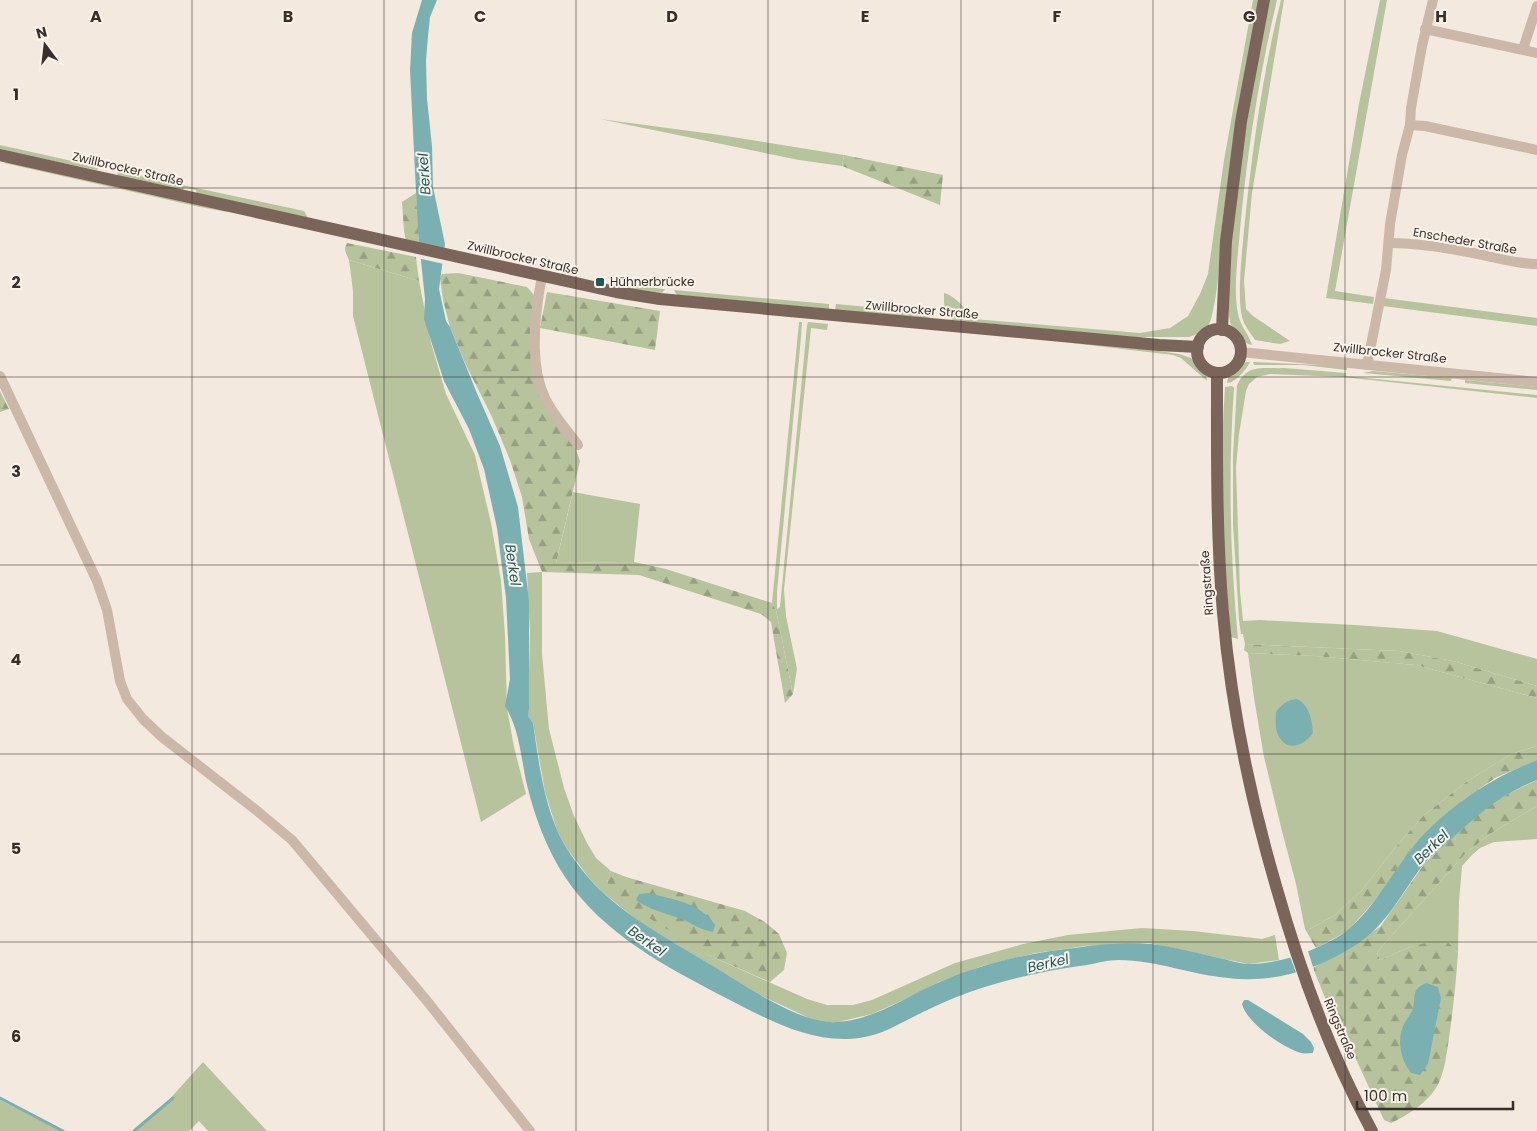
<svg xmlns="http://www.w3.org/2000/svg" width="1537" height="1131" font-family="Poppins,sans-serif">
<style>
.grass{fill:#b7c39d}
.forest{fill:url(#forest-firs)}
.water{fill:#7bb0b2}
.pier{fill:#f3e9de}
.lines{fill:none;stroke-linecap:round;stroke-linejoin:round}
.stream{stroke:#7bb0b2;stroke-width:3}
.minor{stroke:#ccb8a9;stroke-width:10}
.major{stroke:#7b645a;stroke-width:12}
.grid{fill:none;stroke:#392e29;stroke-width:1;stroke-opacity:0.55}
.poi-dot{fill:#1d595c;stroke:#fbf3ea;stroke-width:2}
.labels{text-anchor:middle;stroke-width:4;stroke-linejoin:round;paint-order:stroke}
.street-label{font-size:12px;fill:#392e29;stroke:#fbf3ea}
.poi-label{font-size:12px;fill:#392e29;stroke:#fbf3ea;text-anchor:start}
.water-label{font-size:14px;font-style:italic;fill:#1d595c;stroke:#fbf3ea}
.grid-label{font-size:16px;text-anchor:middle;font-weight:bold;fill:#392e29;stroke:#fbf3ea;stroke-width:4;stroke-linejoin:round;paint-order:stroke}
</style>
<defs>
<pattern id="forest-firs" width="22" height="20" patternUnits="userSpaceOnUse" patternTransform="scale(1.25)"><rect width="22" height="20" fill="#b7c39d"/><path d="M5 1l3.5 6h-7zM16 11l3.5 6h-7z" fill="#969f80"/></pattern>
</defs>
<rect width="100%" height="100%" fill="#f3e9de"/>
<g class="grass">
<path d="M1253,0h6c-15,73 -26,144 -36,218 -4,33 -3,68 -12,101 -3,11 -12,15 -22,18h-62l-174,-17c-10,-7 -9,-16 -9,-27 12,3 22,17 30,26l166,14 30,-5 18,-12 12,-22 8,-20 16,-114z"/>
<path d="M1269,0h8c-18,76 -30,153 -37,230 -2,26 -7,59 -2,84 2,12 11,20 14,31 -9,-1 -18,-12 -21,-20 -4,-12 -2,-37 -1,-50 3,-92 23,-184 39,-275z"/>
<path d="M1281,0h3l-32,193 -8,88 2,28 7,7 37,25 -10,3 -25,-4c-4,-6 -11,-15 -13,-23 -5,-22 0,-63 2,-87 8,-77 18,-155 37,-230z"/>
<path d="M1380,0h7l-52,291 39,6 -1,7 -47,-6 33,-194z"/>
<path d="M600,119l120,16 124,20 -2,11 -43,-6z"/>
<path d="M0,145l99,22 -2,3 -97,-20z"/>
<path d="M7,161l221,50 -1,1 -27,-5 -196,-44z"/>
<path d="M117,171l187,40 4,7 -111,-24 -1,-4 -11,-2 -2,2 -65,-14z"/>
<path d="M349,260l70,21 12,62 15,51 29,61 16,68 10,58 4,55 2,72 7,39 12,47 -45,28 -128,-506v-25z"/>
<path d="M615,281l47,8h3l-3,4 -46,-6z"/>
<path d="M674,290l155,14v5l-152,-14z"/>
<path d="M1384,298l153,20v8l-154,-20z"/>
<path d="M836,304l99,9 -7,5 -93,-8z"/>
<path d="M799,322h3l-1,15 -24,255v17l3,-2 27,-281 1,-4 20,2 -1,6 -16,-2 -27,262 2,26 11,53 -4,25 -17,-84 -4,-7z"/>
<path d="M1063,342l83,7 33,5 12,4 15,17 1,6 -26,-23 -8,-3z"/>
<path d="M1247,362h3c-4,8 -15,21 -23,21 1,-11 10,-18 20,-21z"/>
<path d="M1253,362l94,4v4l-44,-5h-49z"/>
<path d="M1284,368l62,5v3l191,19v3l-194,-21 -73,-3 -13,3 -8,7 -3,7 -7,43 -3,33 4,124 3,30 17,-1 95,5 82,6 100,28v27l-84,-25 -54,-10 -154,-7 -2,-10h-2l-2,-14 -6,-96v-68l4,-70c9,-23 27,-17 47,-18z"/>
<path d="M1373,371l79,7 -1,3 -88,-8z"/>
<path d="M1465,380l72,7v3l-72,-7z"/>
<path d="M1232,386l2,2c-6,85 -4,166 4,251l-7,-2c-9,-83 -12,-167 -6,-250z"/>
<path d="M573,492l67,12 -6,58 -78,1z"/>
<path d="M542,572v82l7,75 15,59 10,28 13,27 9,15 15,13 -4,11 101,73 99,44 20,6h26l19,-5 83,-37 68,-19 45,-9 74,-7 51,3 69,8 13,-4 4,25 -31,4 -100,-21 -63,3 -49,7 -54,13 -43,16 -27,14 -40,18 -34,8h-16l-13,-4 -60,-28 -41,-27 -42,-24 -23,-14 -42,-34 -12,-13 -24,-32 -8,-16 -12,-38 -12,-69 -5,-7 2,-84 -3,-59z"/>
<path d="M1248,653l67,3 101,9 121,33v48l-26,8 -45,28 -43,34 -29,33 -31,40 -28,26 -25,14h-5l-9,-45 -14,-53 -18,-74 -10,-59z"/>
<path d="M1537,806v33l-43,3 -14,6 -8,7 -10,11 -3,36 -1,51 -9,-10 -39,4 -30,13 -3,-8 88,-98 25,-20z"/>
<path d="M203,1062l64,69h-59l-9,-10 -10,10h-55l33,-29z"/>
<path d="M0,1100l62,31h-62z"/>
</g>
<g class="forest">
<path d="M844,155l99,20 -3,30 -98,-39z"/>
<path d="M416,193l3,50 -13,-2 -2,-10 -2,-29z"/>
<path d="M347,243l69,14 3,24 -70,-21c-3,-7 -6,-11 -2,-17z"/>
<path d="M458,273l69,14 7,8 -2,76 42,73 6,17 -24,102 78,-1 32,7 106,34 4,7 17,84 -8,9 -14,-81 -10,-8 -122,-39 -97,-3 -13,-33 -7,-42 -12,-37 -18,-43 -26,-52 -16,-38 -7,-27 -3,-22 2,-4z"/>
<path d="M547,292l113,19 -5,39 -115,-22z"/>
<path d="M0,391l9,18 -9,3z"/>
<path d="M1245,644l154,7 54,10 84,25v12l-121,-33 -101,-9 -67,-3 -4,-3z"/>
<path d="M1537,746v14l-42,18 -33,23 -114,130 -32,17 -11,-19h5l25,-14 28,-26 31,-40 29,-33 43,-34 45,-28z"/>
<path d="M1537,780v26l-47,28 -25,20 -88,98 3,8 30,-13 20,-5 19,1 9,10c-2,29 -5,57 -9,85 -2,14 -4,30 -9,42 -8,20 -30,34 -49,43l-7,-3 -29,-63 -23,-42 -19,-47 67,-41 45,-64 56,-52 27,-17z"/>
<path d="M611,871l15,6 119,34 20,11 14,12 8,19 -3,17 -14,12 -62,-27 -83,-52 -18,-21z"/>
</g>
<g class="water">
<path d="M422,0h15l-7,17 -2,19 -2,24 1,39 5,47 1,41 12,57 -6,45 7,32 4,6 26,64 24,55 18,61 11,94v108l-1,7 5,7c6,40 11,85 31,121 9,15 22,32 35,45 34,32 74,53 114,77 31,19 88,59 124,56 38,-2 71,-27 105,-41 44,-19 92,-29 140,-34 17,-3 52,-5 69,-3 24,3 49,10 73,15 8,2 17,5 25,5 22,0 47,-7 67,-16 10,-5 24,-11 33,-19 31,-27 49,-69 78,-98 31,-31 69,-55 110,-71v20c-38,15 -61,36 -90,63 -8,7 -17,14 -24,22 -26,34 -37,64 -77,86 -36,21 -76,32 -118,27 -36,-3 -72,-18 -109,-18 -11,0 -22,3 -32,5 -45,6 -91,16 -133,33 -14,6 -28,12 -41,19 -16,8 -31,17 -48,20 -50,10 -98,-18 -141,-40 -59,-31 -121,-63 -159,-120 -19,-29 -31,-62 -39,-96 -5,-25 -7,-53 -21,-75l5,-27 -4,-81 -9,-70 -13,-59 -15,-40 -25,-48 -20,-62 1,-20 -7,-67 -8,-162 2,-37z"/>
<path d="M1297,699c13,7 15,21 16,34 -10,14 -29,20 -36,-1 -2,-6 -1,-14 -1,-20 6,-8 11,-12 21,-13z"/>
<path d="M648,893c24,6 53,10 67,32l-2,7c-11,-2 -19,-7 -29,-12 -16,-6 -34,-10 -48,-20l3,-6z"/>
<path d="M1426,983l12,4 3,11 -13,66 -8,11 -9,-2c-11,-15 -15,-34 -6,-51 3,-5 7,-9 8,-14 3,-13 -2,-18 13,-25z"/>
<path d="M1244,1000h4l55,34 8,8 3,6 -1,5c-4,0 -8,1 -12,0 -18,-5 -54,-30 -59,-49z"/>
</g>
<g class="pier">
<path d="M416,243l31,6 -3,15 -27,-6z"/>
<path d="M1307,948l7,22 -17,5 -8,-21z"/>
</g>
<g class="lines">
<g class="stream">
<path d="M0,1098l63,33"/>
<path d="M134,1131l39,-33"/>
</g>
<g class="minor">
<path d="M1425,29l112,24"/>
<path d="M1523,49l14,-43"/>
<path d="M1410,125l15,1 112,24"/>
<path d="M1389,243c28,0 56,5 84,10 22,4 41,11 64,11"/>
<path d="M542,276c-7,36 -13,88 3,122 8,17 22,32 33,47"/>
<path d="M1241,352l296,30"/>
<path d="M1367,365l19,-95 4,-46 12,-69 8,-30 1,-17 11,-62 11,-46"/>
<path d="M0,376l97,205 10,29 13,71 7,18 16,20 19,18 94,73 36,30 135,161 103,130"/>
</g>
<g class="major">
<path d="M0,155l616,137 44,7 499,46 39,2"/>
<circle cx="1219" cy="351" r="22"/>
<path d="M1222,330l4,-89 15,-119 23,-122"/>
<path d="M1217,373c0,80 -1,160 6,240 8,92 27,184 53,273 24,85 54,168 96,245"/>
</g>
</g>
<path class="grid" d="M192,0v1131M384,0v1131M576,0v1131M768,0v1131M961,0v1131M1153,0v1131M1345,0v1131M0,188h1537M0,377h1537M0,565h1537M0,754h1537M0,942h1537"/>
<rect class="poi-dot" x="595" y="277" width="10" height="10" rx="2.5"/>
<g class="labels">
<g class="street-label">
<text transform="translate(128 169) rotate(13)" y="4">Zwillbrocker Straße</text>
<text transform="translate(1465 241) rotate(10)" y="4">Enscheder Straße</text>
<text transform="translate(523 258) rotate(13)" y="4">Zwillbrocker Straße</text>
<text transform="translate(922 310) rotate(5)" y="4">Zwillbrocker Straße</text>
<text transform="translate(1390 353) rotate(6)" y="4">Zwillbrocker Straße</text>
<text transform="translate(1207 583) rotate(-94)" y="4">Ringstraße</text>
<text transform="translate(1340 1029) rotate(67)" y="4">Ringstraße</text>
</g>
<g class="poi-label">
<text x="610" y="286">Hühnerbrücke</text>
</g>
<g class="water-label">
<text transform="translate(424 174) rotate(-94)" y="5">Berkel</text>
<text transform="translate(513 565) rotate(82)" y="5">Berkel</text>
<text transform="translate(1431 847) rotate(-44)" y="5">Berkel</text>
<text transform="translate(647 941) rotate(35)" y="5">Berkel</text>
<text transform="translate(1048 963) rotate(-13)" y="5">Berkel</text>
</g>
</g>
<g class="grid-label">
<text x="96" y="22">A</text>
<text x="288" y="22">B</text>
<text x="480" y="22">C</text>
<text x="672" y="22">D</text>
<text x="865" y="22">E</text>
<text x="1057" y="22">F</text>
<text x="1249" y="22">G</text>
<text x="1441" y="22">H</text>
<text x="16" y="100">1</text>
<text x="16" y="288">2</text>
<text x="16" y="477">3</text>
<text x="16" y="665">4</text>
<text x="16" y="854">5</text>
<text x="16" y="1042">6</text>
</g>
<g transform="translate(45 45) rotate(345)" stroke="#fbf3ea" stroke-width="4" paint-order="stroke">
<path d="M0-4L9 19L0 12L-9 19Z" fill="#392e29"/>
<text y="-8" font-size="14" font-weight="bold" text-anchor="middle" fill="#392e29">N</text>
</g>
<path d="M1357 1101v8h156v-8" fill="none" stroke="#392e29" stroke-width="2.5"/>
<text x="1364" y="1101" font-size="15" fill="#392e29" stroke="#fbf3ea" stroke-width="4" paint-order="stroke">100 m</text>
</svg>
